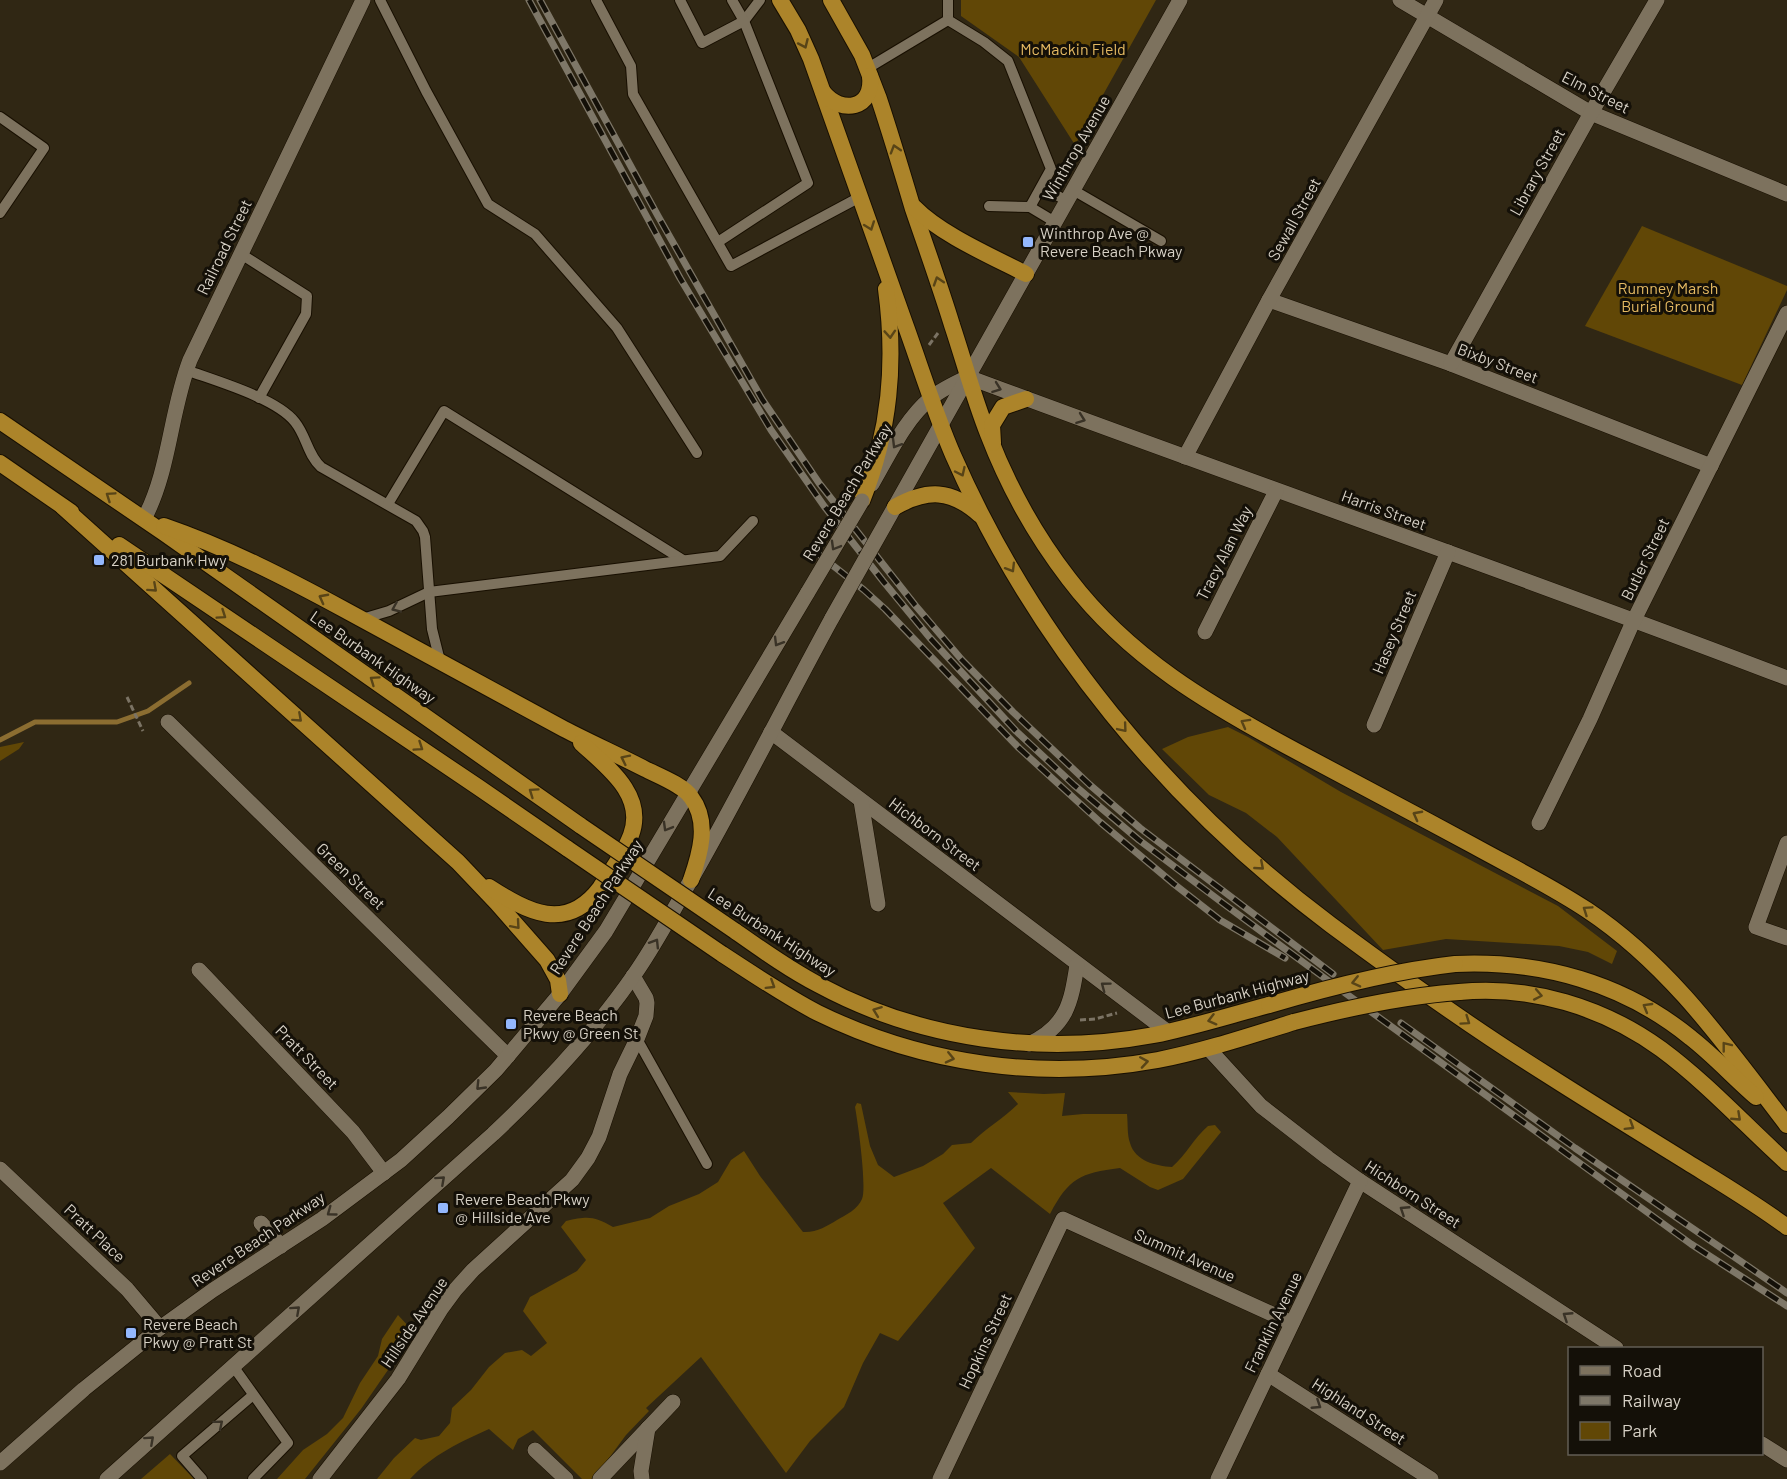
<svg xmlns="http://www.w3.org/2000/svg" width="1787" height="1479" font-family="Barlow,sans-serif">
<style>
.green{fill:#614706}
.lines{fill:none;stroke-linecap:round;stroke-linejoin:round}
.stream{stroke:#8b6d31;stroke-width:5}
.service-casing{stroke:#180f01;stroke-width:12}
.minor-casing{stroke:#180f01;stroke-width:16}
.tertiary-casing{stroke:#180f01;stroke-width:16}
.secondary-casing{stroke:#180f01;stroke-width:16}
.trunk-casing{stroke:#180f01;stroke-width:18}
.path{stroke:#7b7364;stroke-width:3;stroke-dasharray:6 3;stroke-linecap:butt}
.service{stroke:#7d725e;stroke-width:10}
.minor{stroke:#7d725e;stroke-width:15}
.tertiary{stroke:#7d725e;stroke-width:15}
.secondary{stroke:#7d725e;stroke-width:15}
.trunk{stroke:#ac842a;stroke-width:16}
.rail-casing{stroke:#7e7768;stroke-width:7}
.rail{stroke:#141008;stroke-width:4.5;stroke-dasharray:14;stroke-linecap:butt}
.secondary-bridge-casing{stroke:#180f01;stroke-width:16;stroke-linecap:butt}
.trunk-bridge-casing{stroke:#180f01;stroke-width:18;stroke-linecap:butt}
.secondary-bridge{stroke:#7d725e;stroke-width:15}
.trunk-bridge{stroke:#ac842a;stroke-width:16}
.oneway{stroke:#584417}
.oneway2{stroke:#393226}
.poi-dot{fill:#93b7fd;stroke:#141008;stroke-width:2}
.labels{text-anchor:middle;stroke-width:6;stroke-linejoin:round;paint-order:stroke}
.park-label{font-size:16px;fill:#e4b962;stroke:#141008}
.street-label{font-size:16px;fill:#d7d1c6;stroke:#141008}
.poi-label{font-size:16px;fill:#d7d1c6;stroke:#141008;text-anchor:start}
</style>
<rect width="100%" height="100%" fill="#302714"/>
<g class="green">
<path d="M961,0h195l-81,145 -56,-88 -58,-41z"/>
<path d="M1642,226l145,60v4l-45,95 -157,-59z"/>
<path d="M1228,727l20,10 93,55 217,114 59,45 -5,13 -24,-12 -29,-6 -113,-7 -63,11 -106,-113 -31,-24 -37,-18 -47,-46 26,-12z"/>
<path d="M24,742l-5,7 -19,12v-14z"/>
<path d="M1008,1092l36,2 21,-1 -3,23 21,-2h44c1,9 0,21 3,29 5,18 26,23 42,24 14,-12 22,-29 36,-41l7,-1 6,7 -38,47 -25,11 -8,-3 -30,-19c-40,5 -51,10 -70,46l-59,-46 -48,35 32,45 -77,93 -18,-8 -17,30 -19,44 -34,34 -24,32 -85,-116 -55,51 3,3 -23,24 -28,38 -7,6h-9l-49,-49 -15,9 -5,11 -24,-21c-29,13 -57,26 -79,50h-33l17,-21 21,-20 6,2 18,-4 11,-13 2,-15 19,-18 18,-23 16,-14 17,-3 9,6 16,-13 -24,-32 7,-14 47,-26 9,-11 -25,-33 5,-6c22,-5 28,-5 47,6l37,-9 19,-12 30,-12 19,-12 13,-22 13,-9 16,25 39,51 4,5c13,1 24,-6 34,-12 9,-5 21,-11 25,-21 5,-11 -4,-76 -7,-92l2,-4 4,1 9,42 8,19 16,12 29,-11 20,-12 9,-9 19,-2c15,-15 32,-24 47,-39z"/>
<path d="M398,1315l12,13 -11,7v19l-38,55 -56,70h-28l26,-29 24,-16 16,-16 17,-35 18,-27 4,-17z"/>
<path d="M170,1454l24,25h-53z"/>
</g>
<g class="lines">
<path class="stream" d="M0,740l35,-18h82l31,-11 41,-28"/>
<defs>
<g id="service">
<path d="M380,0l46,91 62,113 47,30 82,94 80,125"/>
<path d="M596,0l35,66 2,28 98,172 129,-69"/>
<path d="M680,0l22,43 42,-22 16,-21"/>
<path d="M948,20v-20"/>
<path d="M868,68l80,-48 36,22 24,19 43,108 -21,38 -41,-1"/>
<path d="M0,117l44,31 -44,65"/>
<path d="M1042,187l25,14"/>
<path d="M1073,190l88,51"/>
<path d="M1030,207l25,15"/>
<path d="M718,242l90,-59 -64,-162 -12,-21"/>
<path d="M241,254l66,42 -1,18 -47,84"/>
<path d="M186,370c30,11 90,28 109,52 12,15 12,32 26,45l95,54 7,10 2,6 7,92 8,32"/>
<path d="M388,504l56,-93 239,149"/>
<path d="M362,619l27,-8 40,-19 291,-36 33,-35"/>
<path d="M637,1039l70,125"/>
<path d="M233,1366l55,77 -35,36"/>
<path d="M202,1479l-20,-23 71,-61"/>
</g>
<g id="minor">
<path d="M1400,0l191,113 196,81"/>
<path d="M1269,300l182,64 260,102"/>
<path d="M1451,364l140,-251 66,-113"/>
<path d="M968,377c273,102 548,197 819,301"/>
<path d="M1185,457l84,-157 167,-300"/>
<path d="M144,519c26,-49 26,-107 46,-159l173,-360"/>
<path d="M1205,632l71,-141"/>
<path d="M168,722l340,334"/>
<path d="M1374,725l74,-173"/>
<path d="M771,732l397,300"/>
<path d="M861,801l17,103"/>
<path d="M1539,823l51,-104 42,-95 155,-311"/>
<path d="M1787,843l-31,84 31,11"/>
<path d="M199,970l154,162 31,41"/>
<path d="M1029,1044c38,-18 42,-41 48,-79"/>
<path d="M0,1169l127,120 33,39"/>
<path d="M1360,1181l256,167"/>
<path d="M261,1223l20,23"/>
<path d="M1268,1374l163,105"/>
<path d="M1762,1444l25,16"/>
<path d="M535,1450l31,29"/>
<path d="M320,1479l78,-100 43,-70 14,-19 18,-20 99,-90 16,-22 11,-21 21,-63 17,-35 9,-23 1,-13 -1,-5 -13,-22"/>
<path d="M600,1479l73,-77"/>
<path d="M642,1479l-1,-8 7,-43"/>
<path d="M940,1479l123,-260 229,104"/>
</g>
<path id="tertiary" d="M1208,1048l53,58 67,52 32,23 -142,298"/>
<g id="secondary">
<path d="M872,484c17,-29 33,-65 59,-86 11,-9 24,-15 37,-21"/>
<path d="M884,526l296,-526"/>
<path d="M0,1463l84,-74 76,-61 53,-38 109,-71 79,-59 47,-43 48,-47 64,-76 46,-63 202,-339"/>
<path d="M107,1479l386,-345c52,-49 100,-100 141,-159 22,-31 39,-65 58,-97 49,-86 93,-174 140,-260"/>
</g>
<g id="trunk">
<path d="M780,0l18,30 13,29c31,87 62,175 93,262 16,44 30,90 49,134 81,185 216,349 378,470 70,52 141,103 215,149 47,30 94,59 141,88 34,21 68,41 100,65"/>
<path d="M831,0l31,55 17,44c12,36 23,73 34,110 13,38 27,77 39,116 12,36 22,74 36,109 20,52 47,101 81,145 60,79 141,126 227,172 60,32 119,63 178,95 38,21 77,40 113,64 83,55 140,137 200,215"/>
<path d="M823,92c18,23 51,17 47,-16"/>
<path d="M914,207c26,27 77,49 112,67"/>
<path d="M0,421l164,112 417,293"/>
<path d="M993,443l-1,-18 11,-18 23,-8"/>
<path d="M0,463l71,49"/>
<path d="M862,501c28,-70 34,-138 24,-212"/>
<path d="M63,507l395,355 39,41 50,57 11,20 2,14"/>
<path d="M895,507c32,-18 56,-18 85,8"/>
<path d="M164,526c64,22 122,52 181,84 73,39 146,80 219,119 27,14 54,26 81,40 14,7 38,16 46,28 19,25 9,57 0,83"/>
<path d="M119,545l359,242 90,62"/>
<path d="M489,887c39,25 77,46 111,1 11,-17 24,-34 31,-53 15,-40 -24,-68 -50,-92"/>
<path d="M735,931c27,19 55,39 84,54 102,55 222,71 335,50 39,-8 77,-20 115,-30"/>
<path d="M722,954c31,20 63,42 96,59 106,52 225,68 340,47 46,-9 91,-24 136,-38"/>
<path d="M1455,964c86,-4 169,19 236,74 23,18 43,40 65,59"/>
<path d="M1459,992c72,-7 144,15 202,57 46,34 84,76 126,114"/>
</g>
</defs>
<use href="#service" class="service-casing"/>
<use href="#minor" class="minor-casing"/>
<use href="#tertiary" class="tertiary-casing"/>
<use href="#secondary" class="secondary-casing"/>
<use href="#trunk" class="trunk-casing"/>
<g class="path">
<path d="M929,345l9,-12"/>
<path d="M127,697l16,34"/>
<path d="M1080,1020l15,-1 22,-6"/>
</g>
<use href="#service" class="service"/>
<use href="#minor" class="minor"/>
<use href="#tertiary" class="tertiary"/>
<use href="#secondary" class="secondary"/>
<use href="#trunk" class="trunk"/>
<defs>
<g id="rail">
<path d="M529,0l151,278 91,152 53,76 59,75 47,57 86,93 58,54 65,55 81,61 110,81 361,262 96,62"/>
<path d="M540,0l118,216 104,183 57,84 96,122 47,55 51,52 77,73 50,43 193,146"/>
<path d="M817,553l47,37 21,19 134,139 81,74 74,62 46,36 65,38"/>
<path d="M1401,1023l174,125 212,145"/>
</g>
</defs>
<use href="#rail" class="rail-casing"/>
<use href="#rail" class="rail"/>
<defs>
<g id="secondary-bridge">
<path d="M808,592l54,-91"/>
<path d="M832,618l52,-92"/>
</g>
<g id="trunk-bridge">
<path d="M581,826l154,105"/>
<path d="M568,849l154,105"/>
<path d="M1269,1005c61,-18 123,-34 186,-41"/>
<path d="M1294,1022c54,-14 109,-26 165,-30"/>
</g>
</defs>
<use href="#secondary-bridge" class="secondary-bridge-casing"/>
<use href="#trunk-bridge" class="trunk-bridge-casing"/>
<use href="#secondary-bridge" class="secondary-bridge"/>
<use href="#trunk-bridge" class="trunk-bridge"/>
</g>
<defs><path id="oneway-chevron" d="M-2-3.5L2.5 0L-2 3.5" fill="none" stroke-width="1.6" stroke-linecap="round" stroke-linejoin="round" transform="scale(1.5)"/></defs>
<g class="oneway">
<use href="#oneway-chevron" transform="translate(804 44) rotate(66)"/>
<use href="#oneway-chevron" transform="translate(895 149) rotate(-107)"/>
<use href="#oneway-chevron" transform="translate(870 226) rotate(70)"/>
<use href="#oneway-chevron" transform="translate(938 281) rotate(-108)"/>
<use href="#oneway-chevron" transform="translate(890 334) rotate(86)"/>
<use href="#oneway-chevron" transform="translate(961 472) rotate(65)"/>
<use href="#oneway-chevron" transform="translate(110 496) rotate(-146)"/>
<use href="#oneway-chevron" transform="translate(1011 568) rotate(59)"/>
<use href="#oneway-chevron" transform="translate(153 588) rotate(42)"/>
<use href="#oneway-chevron" transform="translate(323 598) rotate(-152)"/>
<use href="#oneway-chevron" transform="translate(222 615) rotate(34)"/>
<use href="#oneway-chevron" transform="translate(374 680) rotate(-145)"/>
<use href="#oneway-chevron" transform="translate(298 718) rotate(42)"/>
<use href="#oneway-chevron" transform="translate(1245 723) rotate(-151)"/>
<use href="#oneway-chevron" transform="translate(1123 728) rotate(50)"/>
<use href="#oneway-chevron" transform="translate(419 747) rotate(34)"/>
<use href="#oneway-chevron" transform="translate(625 759) rotate(-154)"/>
<use href="#oneway-chevron" transform="translate(533 792) rotate(-145)"/>
<use href="#oneway-chevron" transform="translate(1417 815) rotate(-152)"/>
<use href="#oneway-chevron" transform="translate(1260 866) rotate(41)"/>
<use href="#oneway-chevron" transform="translate(1587 910) rotate(-146)"/>
<use href="#oneway-chevron" transform="translate(516 925) rotate(49)"/>
<use href="#oneway-chevron" transform="translate(1356 982) rotate(167)"/>
<use href="#oneway-chevron" transform="translate(771 985) rotate(32)"/>
<use href="#oneway-chevron" transform="translate(1538 995) rotate(11)"/>
<use href="#oneway-chevron" transform="translate(1647 1007) rotate(-150)"/>
<use href="#oneway-chevron" transform="translate(877 1011) rotate(-159)"/>
<use href="#oneway-chevron" transform="translate(1212 1020) rotate(165)"/>
<use href="#oneway-chevron" transform="translate(1466 1021) rotate(35)"/>
<use href="#oneway-chevron" transform="translate(1726 1046) rotate(-128)"/>
<use href="#oneway-chevron" transform="translate(950 1058) rotate(13)"/>
<use href="#oneway-chevron" transform="translate(1144 1062) rotate(-9)"/>
<use href="#oneway-chevron" transform="translate(1737 1117) rotate(43)"/>
<use href="#oneway-chevron" transform="translate(1630 1126) rotate(32)"/>
</g>
<g class="oneway2">
<use href="#oneway-chevron" transform="translate(997 388) rotate(20)"/>
<use href="#oneway-chevron" transform="translate(1081 419) rotate(20)"/>
<use href="#oneway-chevron" transform="translate(896 444) rotate(121)"/>
<use href="#oneway-chevron" transform="translate(835 546) rotate(120)"/>
<use href="#oneway-chevron" transform="translate(396 608) rotate(157)"/>
<use href="#oneway-chevron" transform="translate(778 642) rotate(121)"/>
<use href="#oneway-chevron" transform="translate(667 827) rotate(120)"/>
<use href="#oneway-chevron" transform="translate(655 943) rotate(-58)"/>
<use href="#oneway-chevron" transform="translate(1105 986) rotate(-143)"/>
<use href="#oneway-chevron" transform="translate(480 1086) rotate(134)"/>
<use href="#oneway-chevron" transform="translate(441 1180) rotate(-42)"/>
<use href="#oneway-chevron" transform="translate(1404 1210) rotate(-147)"/>
<use href="#oneway-chevron" transform="translate(331 1212) rotate(144)"/>
<use href="#oneway-chevron" transform="translate(296 1310) rotate(-42)"/>
<use href="#oneway-chevron" transform="translate(1567 1316) rotate(-147)"/>
<use href="#oneway-chevron" transform="translate(1317 1405) rotate(33)"/>
<use href="#oneway-chevron" transform="translate(219 1424) rotate(-40)"/>
<use href="#oneway-chevron" transform="translate(150 1440) rotate(-42)"/>
</g>
<g class="poi-dot">
<rect x="1022" y="236" width="12" height="12" rx="3"/>
<rect x="93" y="554" width="12" height="12" rx="3"/>
<rect x="505" y="1018" width="12" height="12" rx="3"/>
<rect x="437" y="1202" width="12" height="12" rx="3"/>
<rect x="125" y="1327" width="12" height="12" rx="3"/>
</g>
<g class="labels">
<g class="park-label">
<text x="1073" y="55">McMackin Field</text>
<text x="1668" y="294">Rumney Marsh<tspan x="1668" dy="18">Burial Ground</tspan></text>
</g>
<g class="street-label">
<text transform="translate(1596 92) rotate(27)" y="6">Elm Street</text>
<text transform="translate(1076 148) rotate(-60)" y="6">Winthrop Avenue</text>
<text transform="translate(1537 172) rotate(-61)" y="6">Library Street</text>
<text transform="translate(1294 219) rotate(-61)" y="6">Sewall Street</text>
<text transform="translate(224 247) rotate(-64)" y="6">Railroad Street</text>
<text transform="translate(1498 363) rotate(21)" y="6">Bixby Street</text>
<text transform="translate(847 492) rotate(-59)" y="6">Revere Beach Parkway</text>
<text transform="translate(1384 510) rotate(20)" y="6">Harris Street</text>
<text transform="translate(1224 553) rotate(-63)" y="6">Tracy Alan Way</text>
<text transform="translate(1645 559) rotate(-64)" y="6">Butler Street</text>
<text transform="translate(1394 632) rotate(-67)" y="6">Hasey Street</text>
<text transform="translate(373 657) rotate(35)" y="6">Lee Burbank Highway</text>
<text transform="translate(935 834) rotate(37)" y="6">Hichborn Street</text>
<text transform="translate(351 876) rotate(44)" y="6">Green Street</text>
<text transform="translate(596 907) rotate(-57)" y="6">Revere Beach Parkway</text>
<text transform="translate(772 932) rotate(33)" y="6">Lee Burbank Highway</text>
<text transform="translate(1237 994) rotate(-15)" y="6">Lee Burbank Highway</text>
<text transform="translate(307 1057) rotate(46)" y="6">Pratt Street</text>
<text transform="translate(1413 1194) rotate(33)" y="6">Hichborn Street</text>
<text transform="translate(95 1233) rotate(43)" y="6">Pratt Place</text>
<text transform="translate(258 1239) rotate(-34)" y="6">Revere Beach Parkway</text>
<text transform="translate(1185 1255) rotate(24)" y="6">Summit Avenue</text>
<text transform="translate(414 1322) rotate(-56)" y="6">Hillside Avenue</text>
<text transform="translate(1273 1322) rotate(-64)" y="6">Franklin Avenue</text>
<text transform="translate(985 1341) rotate(-65)" y="6">Hopkins Street</text>
<text transform="translate(1359 1411) rotate(33)" y="6">Highland Street</text>
</g>
<g class="poi-label">
<text x="1040" y="239">Winthrop Ave @<tspan x="1040" dy="18">Revere Beach Pkway</tspan></text>
<text x="111" y="566">281 Burbank Hwy</text>
<text x="523" y="1021">Revere Beach<tspan x="523" dy="18">Pkwy @ Green St</tspan></text>
<text x="455" y="1205">Revere Beach Pkwy<tspan x="455" dy="18">@ Hillside Ave</tspan></text>
<text x="143" y="1330">Revere Beach<tspan x="143" dy="18">Pkwy @ Pratt St</tspan></text>
</g>
</g>
<rect x="1568" y="1347" width="195" height="108" fill="#141008" stroke="#625d54" stroke-width="1.5"/>
<rect x="1580" y="1366" width="30" height="9" fill="#7d725e" stroke="#625d54" stroke-width="1.5"/>
<text x="1622" y="1377" font-size="18" fill="#d7d1c6">Road</text>
<rect x="1580" y="1396" width="30" height="9" fill="#7e7768" stroke="#625d54" stroke-width="1.5"/>
<text x="1622" y="1407" font-size="18" fill="#d7d1c6">Railway</text>
<rect x="1580" y="1422" width="30" height="18" fill="#614706" stroke="#625d54" stroke-width="1.5"/>
<text x="1622" y="1437" font-size="18" fill="#d7d1c6">Park</text>
</svg>
